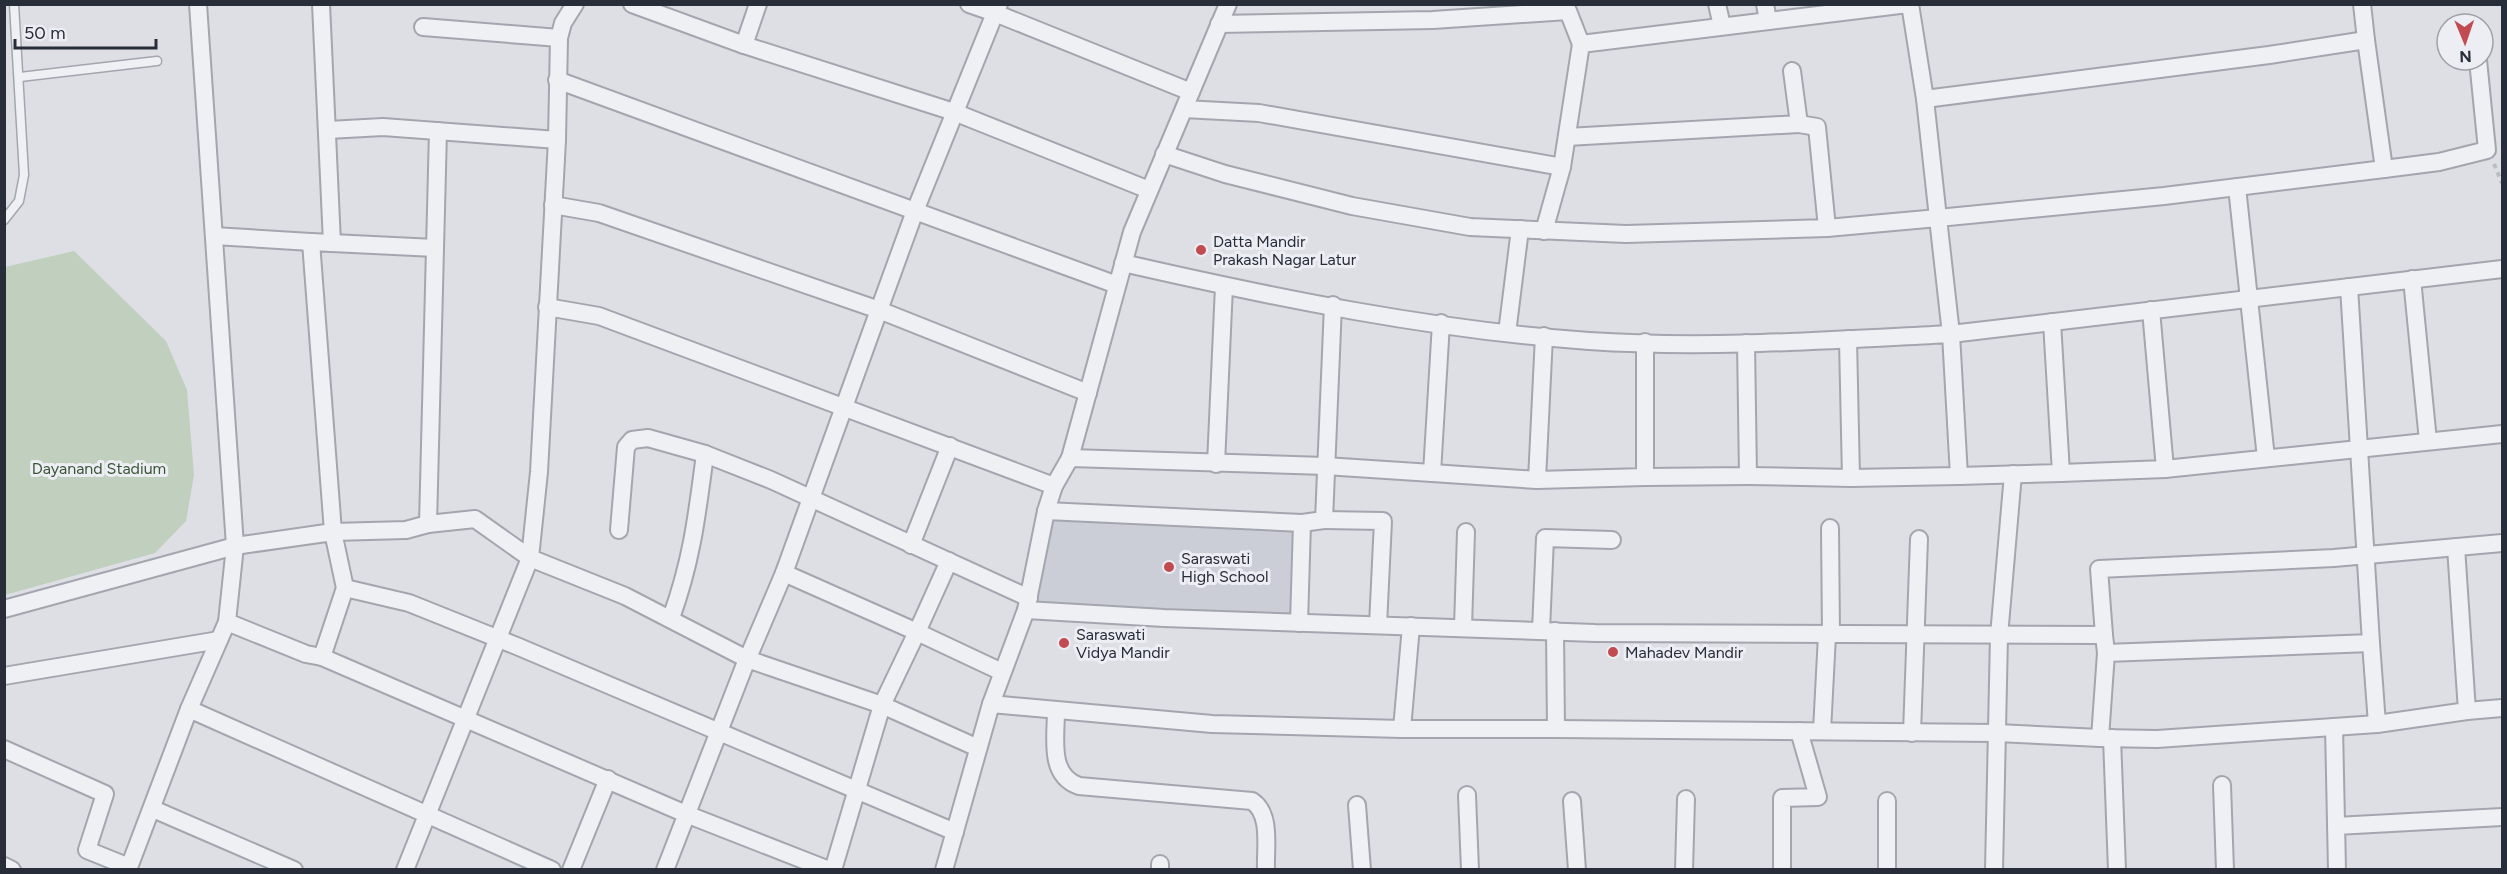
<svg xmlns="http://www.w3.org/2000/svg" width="2507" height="874" font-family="Figtree,sans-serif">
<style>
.built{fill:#cbced6}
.green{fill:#c1cfbe}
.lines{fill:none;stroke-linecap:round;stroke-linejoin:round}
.service-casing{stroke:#a3a6ae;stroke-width:11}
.minor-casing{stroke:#a3a6ae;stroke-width:20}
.path{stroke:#bbbdc4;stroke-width:4;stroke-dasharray:4.5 4.5;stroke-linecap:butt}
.service{stroke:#eff0f4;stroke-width:8}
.minor{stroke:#eff0f4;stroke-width:16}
.poi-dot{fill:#c24a51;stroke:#eceef3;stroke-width:2}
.labels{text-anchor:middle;stroke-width:6;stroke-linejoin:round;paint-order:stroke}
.poi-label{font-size:16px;fill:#282d3a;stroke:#eceef3;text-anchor:start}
.park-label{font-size:16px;fill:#395536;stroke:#eceef3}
</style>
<rect width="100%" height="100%" fill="#dddfe5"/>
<path class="built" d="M1054,511l248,12 -3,100 -273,-13z"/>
<path class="green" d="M74,251l92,90 21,49 7,85 -8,46 -31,32 -150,42v-328z"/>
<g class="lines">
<defs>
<g id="service">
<path d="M20,77l137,-16"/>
<path d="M4,220l15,-19 5,-26 -10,-171"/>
</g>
<g id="minor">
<path d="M321,4l11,239 -21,-1 22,290 73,-2 22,-6"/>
<path d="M632,4l112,41 210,67 195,78"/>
<path d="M969,4l26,9 -80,198 -36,99 209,83"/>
<path d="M999,4l-4,9 196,79"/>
<path d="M1717,4l5,22"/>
<path d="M1765,4l3,17"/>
<path d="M1219,24l214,-4 135,-9 13,33"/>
<path d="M423,27l136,11"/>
<path d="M2366,40l18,129 55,-7 48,-12 -9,-90"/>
<path d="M744,45l14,-41"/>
<path d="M557,80l560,205"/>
<path d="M1925,99l344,-44 97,-15 -4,-36"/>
<path d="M1184,109l75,4 303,54"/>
<path d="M328,130l55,-3 174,13 -18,332 -9,86 95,38 122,63 135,46 35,-73 -133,-59"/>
<path d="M1567,137l232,-13 -7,-53"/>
<path d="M557,140l2,-102 4,-15 12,-19"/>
<path d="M1164,154l61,20 127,32 118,21 156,7 201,-6 -10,-101 -18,-3"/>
<path d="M2384,169l-220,27 -226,22 13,116 551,-65"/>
<path d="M2237,187l29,271"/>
<path d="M553,205l46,8 280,97 -95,263 -40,94 -79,203"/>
<path d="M1827,228l111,-10 -13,-119 -15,-95"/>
<path d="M1544,231l18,-64 19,-123 327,-40"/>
<path d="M214,236l97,6"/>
<path d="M332,243l103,5"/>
<path d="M1123,263c153,35 309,67 466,78 120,8 242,-1 362,-7l8,142 -108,2"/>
<path d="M2412,279l16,162"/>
<path d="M547,307l52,9 455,170"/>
<path d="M1507,333l13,-104"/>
<path d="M1070,458l255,8 107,7 9,-150"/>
<path d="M1216,464l8,-178"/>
<path d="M2165,469l337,-35"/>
<path d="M1432,473l105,7 7,-144"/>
<path d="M2061,473l104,-4 -14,-159"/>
<path d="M1748,476l103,2 -3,-139"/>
<path d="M1959,476l102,-3 -9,-151"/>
<path d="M1645,477l103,-1 -2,-133"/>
<path d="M1537,480l108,-3v-135"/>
<path d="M1046,511l256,12"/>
<path d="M1324,520l59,1 -5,104"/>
<path d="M1830,528l1,107"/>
<path d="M619,530l7,-83 6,-7 16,-2 57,16"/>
<path d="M911,545l39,-99"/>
<path d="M949,561l-32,71 85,40"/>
<path d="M345,588l-23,69 364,157 143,56"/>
<path d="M4,609l231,-63 -37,-542"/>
<path d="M1026,610l138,8 431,15 509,2 2,18 265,-10 -22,-356"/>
<path d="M671,618c21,-58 26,-103 34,-164l66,26 258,118"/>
<path d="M227,622l-38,87 363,161"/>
<path d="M1299,623l3,-100 22,-3 9,-215"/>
<path d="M1463,627l3,-95"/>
<path d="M1541,630l4,-92 67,2"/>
<path d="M2104,635l-5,-66 235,-11 168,-15"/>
<path d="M2371,643l6,81 90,-13 -11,-164"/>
<path d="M322,657l-16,-3 -79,-32 8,-76 98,-14 12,56 64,15 110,44 436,185"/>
<path d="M4,676l215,-36"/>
<path d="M991,704l221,20 190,5 9,-103"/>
<path d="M1056,710c0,28 -8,65 23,76l173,15c20,13 13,47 14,69"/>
<path d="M2467,711l35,-3"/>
<path d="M2334,727l3,143"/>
<path d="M1402,729h154l-1,-98"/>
<path d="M1556,729l441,4 103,5 6,-85"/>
<path d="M1822,731l5,-96"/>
<path d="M1912,733l7,-194"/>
<path d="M2100,738l57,1 220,-15"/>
<path d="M2112,738l5,132"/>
<path d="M4,749l101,45 -18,56 42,17"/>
<path d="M2222,785l3,85"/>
<path d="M1467,795l3,75"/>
<path d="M1572,801l5,69"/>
<path d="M1357,805l5,65"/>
<path d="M153,809l141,61"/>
<path d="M2336,826l166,-9"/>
<path d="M1160,864v6"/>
<path d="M4,866l8,4"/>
<path d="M128,870l61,-161"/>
<path d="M405,870l125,-312 -55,-39 -47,5 10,-393"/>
<path d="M571,870l37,-91"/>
<path d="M833,870l49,-165 96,43"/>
<path d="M944,870l47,-166 35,-94 20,-99 8,-25 16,-28 62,-226 96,-228"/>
<path d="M1684,870l2,-71"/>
<path d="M1782,870v-72l36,-1 -19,-66"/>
<path d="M1887,870v-69"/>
<path d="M1994,870l5,-234 14,-162"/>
</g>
</defs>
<use href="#service" class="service-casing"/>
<use href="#minor" class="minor-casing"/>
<path class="path" d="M2494,164l8,19"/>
<use href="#service" class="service"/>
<use href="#minor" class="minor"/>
</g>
<g class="poi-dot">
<circle cx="1201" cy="250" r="6"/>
<circle cx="1169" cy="567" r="6"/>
<circle cx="1064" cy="643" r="6"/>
<circle cx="1613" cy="652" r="6"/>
</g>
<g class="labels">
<g class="poi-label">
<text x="1213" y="247">Datta Mandir<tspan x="1213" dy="18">Prakash Nagar Latur</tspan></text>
<text x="1181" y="564">Saraswati<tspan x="1181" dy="18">High School</tspan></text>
<text x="1076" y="640">Saraswati<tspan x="1076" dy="18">Vidya Mandir</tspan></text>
<text x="1625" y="658">Mahadev Mandir</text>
</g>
<g class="park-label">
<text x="99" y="474">Dayanand Stadium</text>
</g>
</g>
<rect width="2507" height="874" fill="none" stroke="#282d3a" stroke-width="12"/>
<g transform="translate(2465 42) rotate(178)"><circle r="28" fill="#eceef3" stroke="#9ea1a9" stroke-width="1.5"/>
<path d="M0-4.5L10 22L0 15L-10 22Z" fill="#c24a51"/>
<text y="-9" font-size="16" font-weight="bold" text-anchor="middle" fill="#282d3a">N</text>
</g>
<path d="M15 39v9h141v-9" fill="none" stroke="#282d3a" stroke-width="3"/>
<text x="24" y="39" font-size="18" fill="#282d3a" stroke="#eceef3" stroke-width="4.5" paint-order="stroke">50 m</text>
</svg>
